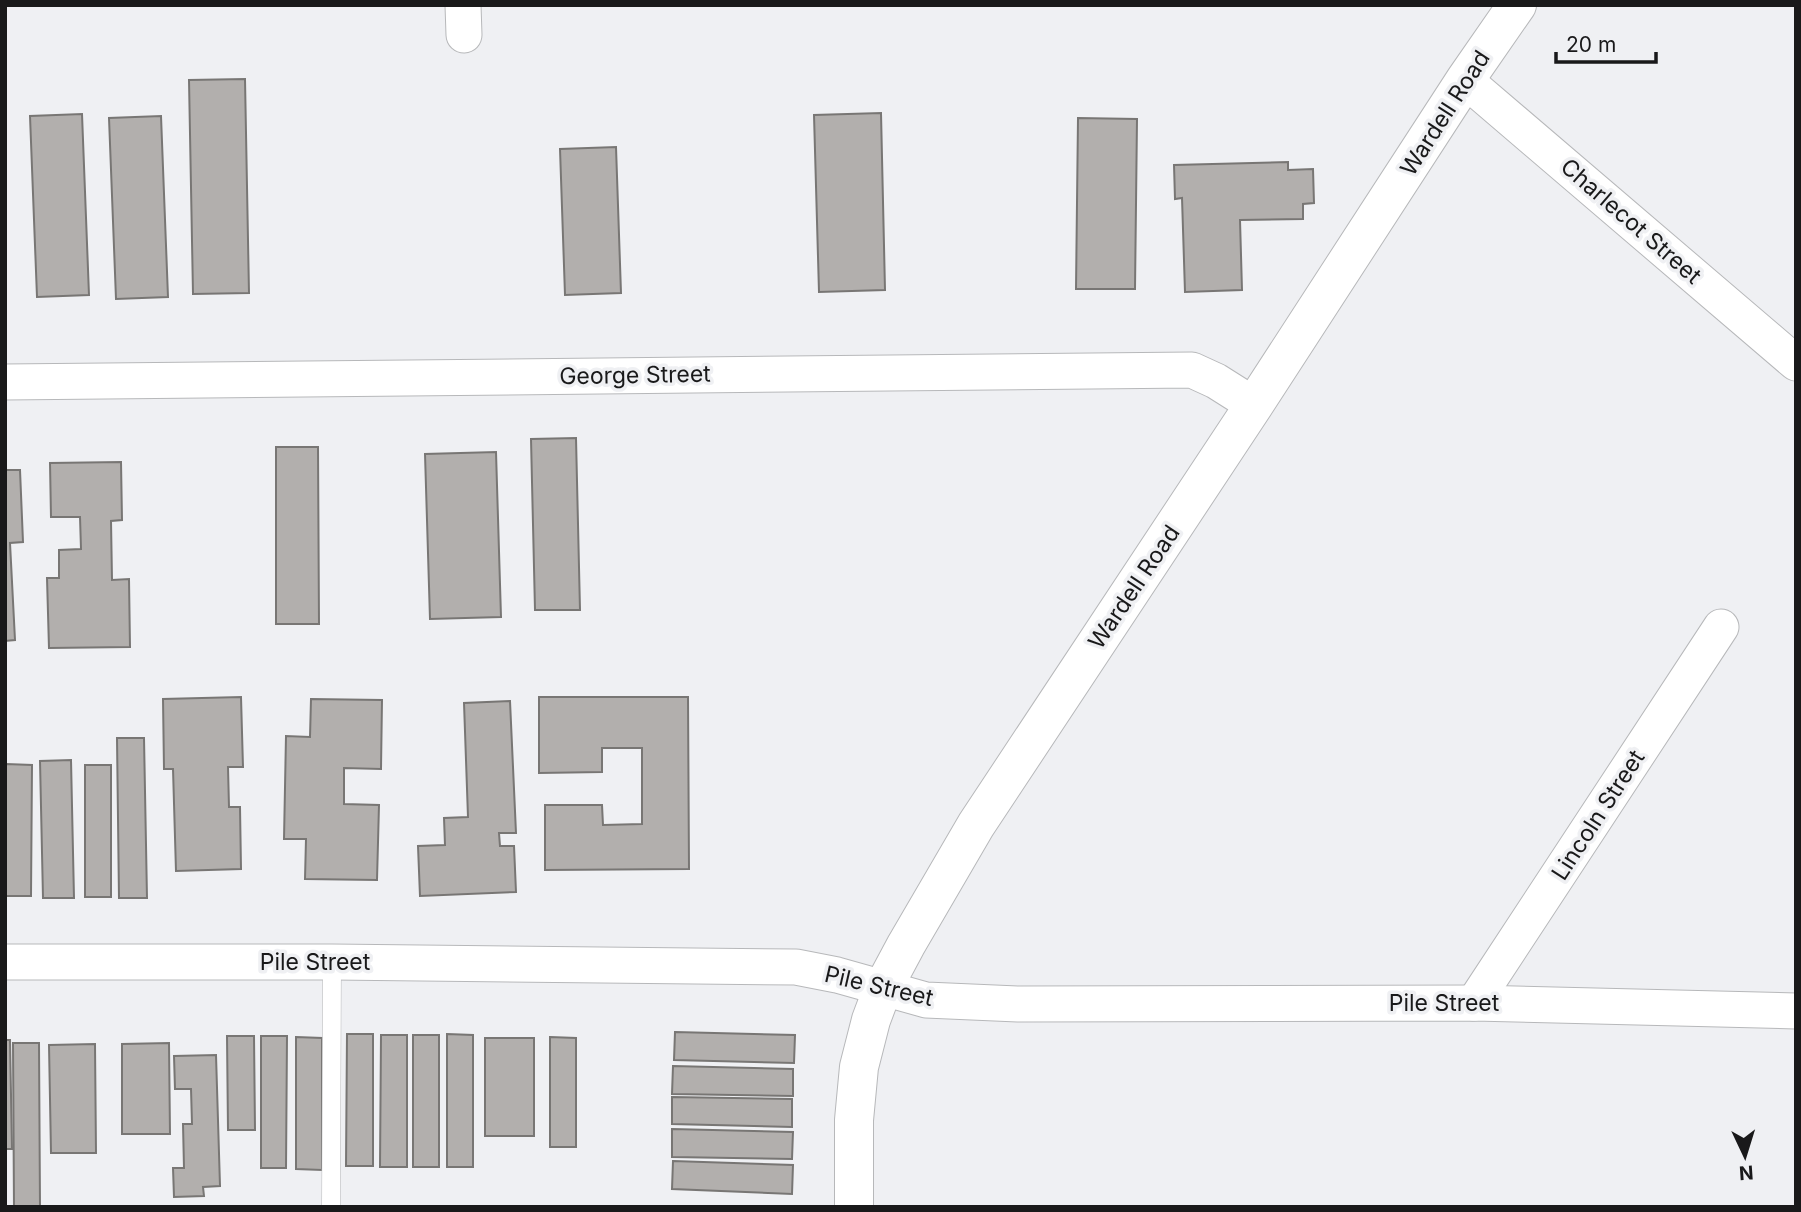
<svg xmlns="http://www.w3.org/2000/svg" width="1801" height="1212" font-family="Inter,sans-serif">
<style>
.building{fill:#b2afad;stroke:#787674;stroke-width:2}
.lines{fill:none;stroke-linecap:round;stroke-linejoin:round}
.lane-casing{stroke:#b7b8ba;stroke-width:19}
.street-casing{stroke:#b7b8ba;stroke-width:37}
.secondary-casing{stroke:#b7b8ba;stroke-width:40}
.lane{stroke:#fff;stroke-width:18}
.street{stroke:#fff;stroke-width:35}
.secondary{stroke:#fff;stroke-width:38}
.labels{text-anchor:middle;stroke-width:7;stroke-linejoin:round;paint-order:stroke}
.street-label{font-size:23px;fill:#19191a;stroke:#eff0f3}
</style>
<rect width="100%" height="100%" fill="#eff0f3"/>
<g class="building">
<path d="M245,79l4,214 -56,1 -4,-214z"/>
<path d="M881,113l4,177 -66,2 -5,-177z"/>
<path d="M82,114l7,181 -52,2 -7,-181z"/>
<path d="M161,116l7,181 -52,2 -7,-181z"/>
<path d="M1078,118l59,1 -2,170h-59z"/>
<path d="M616,147l5,146 -56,2 -5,-146z"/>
<path d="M1288,162v8l25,-1 1,34 -11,1v15l-63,1 2,70 -57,2 -3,-94 -7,1 -1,-34z"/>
<path d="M576,438l4,172h-45l-4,-171z"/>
<path d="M276,447h42l1,177h-43z"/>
<path d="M496,452l5,165 -71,2 -5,-165z"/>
<path d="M121,462l1,58 -11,1 1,59 17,-1 1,68 -81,1 -2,-70h12v-28l22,-1 -1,-32h-29l-1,-54z"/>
<path d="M5,470h15l3,72 -13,1 5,97 -10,1z"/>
<path d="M241,697l2,70h-15l1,40h11l1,62 -65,2 -3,-102h-9l-1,-70z"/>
<path d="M539,697h149l1,172 -144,1v-65h57l1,20 39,-1v-76h-40v24l-63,1z"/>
<path d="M311,699l71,1 -1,69 -37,-1v36l35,1 -2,75 -72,-1 1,-40h-22l2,-103 24,1z"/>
<path d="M510,701l6,132h-17l1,13h14l2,46 -96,4 -2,-50 27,-1 -1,-27 24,-1 -4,-114z"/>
<path d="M117,738h27l3,160h-28z"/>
<path d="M71,760l3,138h-31l-3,-137z"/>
<path d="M6,764l26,1 -1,131h-25z"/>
<rect x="85" y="765" width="26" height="132"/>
<path d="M675,1032l120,3 -1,28 -120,-3z"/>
<path d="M347,1034h26v132h-27z"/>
<path d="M447,1034l26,1v132h-26z"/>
<path d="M381,1035h26v132h-27z"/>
<rect x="413" y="1035" width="26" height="132"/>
<path d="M227,1036h27l1,94h-27z"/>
<path d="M261,1036h26l-1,132h-25z"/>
<path d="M296,1037l26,1v132l-26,-1z"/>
<path d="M550,1037l26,1v109h-26z"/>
<rect x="485" y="1038" width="49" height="98"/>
<path d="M5,1040h5l2,109h-7z"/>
<path d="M13,1043h26l1,164h-26z"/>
<path d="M169,1043l1,91h-48v-90z"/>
<path d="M95,1044l1,109h-45l-2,-108z"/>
<path d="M216,1055l4,131 -17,1 1,9 -30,1 -1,-29h11l-1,-44h9l-1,-35h-16l-1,-33z"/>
<path d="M673,1066l120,3v27l-121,-2z"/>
<path d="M672,1097l120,2v28l-120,-3z"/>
<path d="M672,1129l121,3 -1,27 -120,-2z"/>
<path d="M673,1161l120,4 -1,29 -120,-5z"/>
</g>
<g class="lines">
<defs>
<path id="lane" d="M331,1207l1,-245"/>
<g id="street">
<path d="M463,5l1,30"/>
<path d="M1465,80l331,283"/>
<path d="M5,382l1187,-12 24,11 38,24"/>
<path d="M5,962h327l464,5 41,8 89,25 92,4 456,-1 322,8"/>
<path d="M1474,1003l247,-376"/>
</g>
<path id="secondary" d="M854,1207v-87l5,-53 12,-47 12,-32 23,-43 70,-120 278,-420 211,-325 52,-75"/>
</defs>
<use href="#lane" class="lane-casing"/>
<use href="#street" class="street-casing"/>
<use href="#secondary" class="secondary-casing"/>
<use href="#lane" class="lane"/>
<use href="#street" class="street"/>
<use href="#secondary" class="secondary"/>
</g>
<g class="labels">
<g class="street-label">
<text transform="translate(1445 113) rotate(-57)" y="8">Wardell Road</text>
<text transform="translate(1631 221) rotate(41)" y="8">Charlecot Street</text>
<text transform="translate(635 375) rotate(-1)" y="8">George Street</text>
<text transform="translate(1134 587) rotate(-56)" y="8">Wardell Road</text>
<text transform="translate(1598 815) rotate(-57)" y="8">Lincoln Street</text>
<text x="315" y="970">Pile Street</text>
<text transform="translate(879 986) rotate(13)" y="8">Pile Street</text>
<text x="1444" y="1011">Pile Street</text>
</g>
</g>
<rect width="1801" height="1212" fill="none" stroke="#19191a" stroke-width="14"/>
<g transform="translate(1745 1156) rotate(176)" stroke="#eff0f3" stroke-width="5" paint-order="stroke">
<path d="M0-5L12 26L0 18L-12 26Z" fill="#19191a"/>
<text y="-10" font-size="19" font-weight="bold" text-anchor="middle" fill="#19191a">N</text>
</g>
<path d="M1556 52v10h100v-10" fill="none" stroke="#19191a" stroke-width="3.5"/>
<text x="1566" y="52" font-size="21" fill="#19191a" stroke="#eff0f3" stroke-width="5" paint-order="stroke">20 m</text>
</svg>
